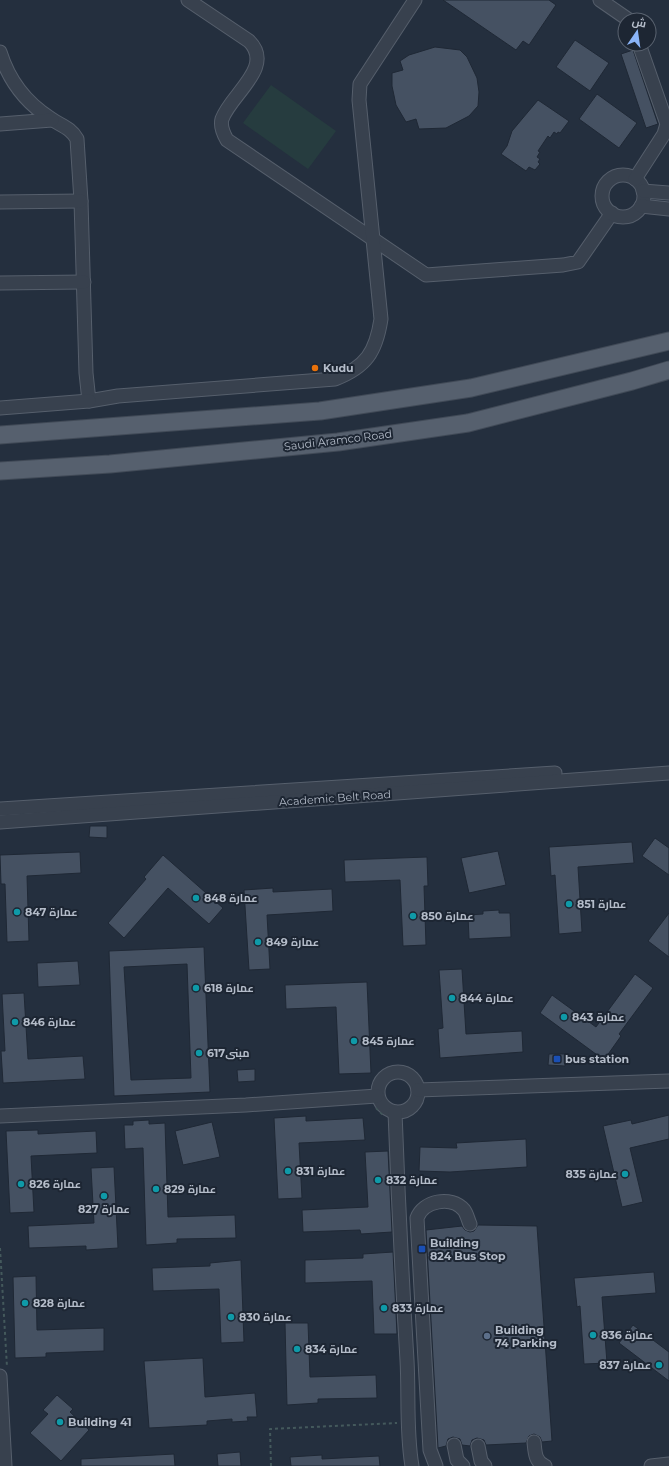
<svg xmlns="http://www.w3.org/2000/svg" width="669" height="1466" font-family="Montserrat,Cairo,sans-serif">
<style>
.green{fill:#263c3f}
.building{fill:#455162;stroke:#1f2835;fill-rule:evenodd}
.lines{fill:none;stroke-linecap:round;stroke-linejoin:round}
.minor-casing{stroke:#565f6c;stroke-width:15}
.major-casing{stroke:#414a57;stroke-width:19}
.path{stroke:#44595c;stroke-width:2;stroke-dasharray:3 3;stroke-linecap:butt}
.minor{stroke:#38414e;stroke-width:13}
.major{stroke:#56606e;stroke-width:17}
.food-dot{fill:#e8710a;stroke:#1d2633;stroke-width:1.5}
.culture-dot{fill:#0f9aa8;stroke:#1d2633;stroke-width:1.5}
.transit-dot{fill:#1a4fb4;stroke:#1d2633;stroke-width:1.5}
.service-dot{fill:#5c6f8a;stroke:#1d2633;stroke-width:1.5}
.labels{text-anchor:middle;stroke-width:4;stroke-linejoin:round;paint-order:stroke}
.poi-label{font-size:11px;font-weight:bold;fill:#b4bcc9;stroke:#1d2633;text-anchor:start}
.street-label{font-size:11px;fill:#b4bcc9;stroke:#1d2633}
</style>
<rect width="100%" height="100%" fill="#242f3e"/>
<path class="green" d="M271,85l65,46 -28,38 -65,-46z"/>
<g class="building">
<path d="M443,0h106l7,5 -27,40 -6,-4 -7,9z"/>
<path d="M575,40l34,23 -19,28 -34,-24z"/>
<path d="M435,47l25,3 7,7 10,21 2,14 -1,14 -9,10 -23,12 -27,1 -3,-10 -10,3 -10,-17 -4,-19v-13l11,-3 -3,-9 9,-6z"/>
<path d="M633,50l25,74 -12,4 -25,-74z"/>
<path d="M597,94l40,29 -18,25 -40,-29z"/>
<path d="M538,100l31,21 -9,12 -2,-1 -1,2 -3,-2 -4,6 -2,-2 -10,15 2,1 -3,5 3,2 -2,3 2,2 -5,6 -6,-3 -3,4 -25,-17 6,-8 5,-15z"/>
<path d="M90,826h17v12l-18,-1z"/>
<path d="M655,838l14,10v27l-27,-19z"/>
<path d="M632,842l2,21 -56,4 4,65 -23,2 -4,-59 -4,1 -2,-29z"/>
<path d="M498,851l8,34 -37,8 -8,-35z"/>
<path d="M80,852l1,21 -54,3 2,65 -22,1 -2,-58h-4l-1,-29z"/>
<path d="M163,855l60,53 -14,16 -41,-36 -44,50 -16,-15 38,-44 -2,-2z"/>
<path d="M427,857l1,29h-4l2,59 -23,1 -3,-66 -55,2 -1,-22z"/>
<path d="M273,888v4l59,-3 1,22 -66,4 3,54 -21,1 -5,-80z"/>
<path d="M499,910v3h11l1,24 -42,2 -1,-24 15,-1v-3z"/>
<path d="M669,913v44l-21,-16z"/>
<path d="M204,947l6,145 -96,4 -5,-145zM187,964l4,114 -60,2 -7,-113z"/>
<path d="M78,961l2,24 -42,2 -1,-24z"/>
<path d="M462,969l4,65 56,-3 1,21 -83,6 -2,-29 5,-1 -4,-58z"/>
<path d="M635,974l18,14 -34,46 2,2 -17,24 -64,-47 12,-18 44,32z"/>
<path d="M367,982l4,91 -32,1 -3,-67 -50,2 -1,-24z"/>
<path d="M24,993l4,66 55,-3 2,23 -82,4 -2,-32h4l-3,-57z"/>
<path d="M549,1054h17l-1,12 -17,-1z"/>
<path d="M255,1069v12l-17,1 -1,-12z"/>
<path d="M669,1115v24l-39,9 13,54 -21,5 -19,-81 28,-6 1,4z"/>
<path d="M306,1116v5l57,-3 2,22 -66,3 3,55 -24,1 -4,-81z"/>
<path d="M149,1120v4l16,-1 3,94 67,-2 1,23 -59,1v4l-31,2 -3,-97 -18,1 -1,-24h9v-4z"/>
<path d="M212,1122l8,35 -37,8 -8,-34z"/>
<path d="M38,1130v4l58,-3 1,22 -66,3 3,56 -24,1 -4,-82z"/>
<path d="M526,1139l1,28 -77,5 -31,-1 1,-24 37,1 -1,-5z"/>
<path d="M388,1151l4,81 -31,2 -1,-4 -57,2 -1,-22 66,-3 -3,-55z"/>
<path d="M114,1167l4,81 -32,2v-4l-57,2 -1,-22 66,-3 -3,-55z"/>
<path d="M478,1225l59,1 15,215 -10,1 -2,-5 -6,-3 -5,2 -3,7 -40,2 -2,-5 -7,-2 -5,2 -2,6 -8,-1 -2,-6 -7,-2 -5,2 -2,7 -8,2 -12,-218 36,-4 3,4 5,2 4,-1z"/>
<path d="M393,1252l4,82h-23l-2,-53 -67,2v-23l58,-2v-4z"/>
<path d="M241,1260l3,82 -23,1 -2,-54 -66,2 -1,-23 58,-2v-3z"/>
<path d="M654,1272l2,21 -54,4 5,66 -23,1 -4,-58 -3,1 -3,-29z"/>
<path d="M36,1276l1,54 67,-2v23l-58,2v4l-31,1 -2,-81z"/>
<path d="M285,1323h23l2,54 66,-2 1,23 -59,1v4l-31,2z"/>
<path d="M633,1325l36,27v29l-50,-38z"/>
<path d="M203,1358l2,39 50,-4 2,24h-10l1,4 -16,1v-3l-25,2v4l-58,3 -5,-67z"/>
<path d="M57,1395l16,14 -3,3 19,18 -28,31 -31,-28 18,-19 -5,-4z"/>
<path d="M240,1452l1,14h-23l-1,-12z"/>
<path d="M174,1454l1,12h-94v-7z"/>
<path d="M322,1455v4l57,-3 1,10h-89l-1,-9z"/>
</g>
<g class="lines">
<defs>
<g id="minor">
<path d="M188,0l61,41c26,26 -18,53 -27,78 -2,7 1,14 5,21l199,135 137,-10 15,-3 34,-49"/>
<path d="M600,0l29,20"/>
<path d="M0,52c9,29 25,50 50,66 11,8 20,9 27,21l4,62 5,172 3,28 29,-5 217,-17c31,-12 41,-27 46,-60l-22,-219 1,-16 55,-84"/>
<path d="M0,124l52,-4"/>
<circle cx="623" cy="196" r="21"/>
<path d="M635,179l29,-45 3,-10 -28,-80"/>
<path d="M643,191l26,2"/>
<path d="M0,202l81,-1"/>
<path d="M641,206l28,3"/>
<path d="M0,283l84,-1"/>
<path d="M0,408l89,-7"/>
<path d="M0,809l555,-36"/>
<path d="M0,822l669,-49"/>
<circle cx="398" cy="1092" r="20"/>
<path d="M418,1090l251,-9"/>
<path d="M395,1112c3,83 7,166 12,248 2,35 -1,72 5,106"/>
<path d="M0,1116l246,-11 131,-9"/>
<path d="M0,1376l5,90"/>
<path d="M534,1442c1,10 1,20 11,24"/>
<path d="M454,1445l3,15 6,6"/>
<path d="M478,1446l3,15 4,5"/>
<path d="M436,1466l-6,-16 -13,-232c6,-17 34,-23 47,-8 3,4 4,10 6,14"/>
<path d="M651,1466l18,-2"/>
</g>
<g id="major">
<path d="M0,435l320,-24 151,-23 198,-47"/>
<path d="M0,471l110,-7 228,-22 130,-19 164,-42 37,-11"/>
</g>
</defs>
<use href="#minor" class="minor-casing"/>
<use href="#major" class="major-casing"/>
<g class="path">
<path d="M376,1108l7,7"/>
<path d="M0,1248l7,119"/>
<path d="M271,1466l-1,-37 127,-6"/>
</g>
<use href="#minor" class="minor"/>
<use href="#major" class="major"/>
</g>
<circle class="food-dot" cx="315" cy="368" r="4"/>
<g class="culture-dot">
<circle cx="196" cy="898" r="4"/>
<circle cx="569" cy="904" r="4"/>
<circle cx="17" cy="912" r="4"/>
<circle cx="413" cy="916" r="4"/>
<circle cx="258" cy="942" r="4"/>
<circle cx="196" cy="988" r="4"/>
<circle cx="452" cy="998" r="4"/>
<circle cx="564" cy="1017" r="4"/>
<circle cx="15" cy="1022" r="4"/>
<circle cx="354" cy="1041" r="4"/>
<circle cx="199" cy="1053" r="4"/>
<circle cx="288" cy="1171" r="4"/>
<circle cx="625" cy="1174" r="4"/>
<circle cx="378" cy="1180" r="4"/>
<circle cx="21" cy="1184" r="4"/>
<circle cx="156" cy="1189" r="4"/>
<circle cx="104" cy="1196" r="4"/>
<circle cx="25" cy="1303" r="4"/>
<circle cx="384" cy="1308" r="4"/>
<circle cx="231" cy="1317" r="4"/>
<circle cx="593" cy="1335" r="4"/>
<circle cx="297" cy="1349" r="4"/>
<circle cx="659" cy="1365" r="4"/>
<circle cx="60" cy="1422" r="4"/>
</g>
<g class="transit-dot">
<rect x="553" y="1055" width="8" height="8" rx="2"/>
<rect x="418" y="1245" width="8" height="8" rx="2"/>
</g>
<circle class="service-dot" cx="487" cy="1336" r="4"/>
<g class="labels">
<g class="poi-label">
<text x="323" y="372">Kudu</text>
<text x="204" y="902">عمارة 848</text>
<text x="577" y="908">عمارة 851</text>
<text x="25" y="916">عمارة 847</text>
<text x="421" y="920">عمارة 850</text>
<text x="266" y="946">عمارة 849</text>
<text x="204" y="992">عمارة 618</text>
<text x="460" y="1002">عمارة 844</text>
<text x="572" y="1021">عمارة 843</text>
<text x="23" y="1026">عمارة 846</text>
<text x="362" y="1045">عمارة 845</text>
<text x="207" y="1057">مبنى617</text>
<text x="565" y="1063">bus station</text>
<text x="296" y="1175">عمارة 831</text>
<text x="617" y="1178" text-anchor="end">عمارة 835</text>
<text x="386" y="1184">عمارة 832</text>
<text x="29" y="1188">عمارة 826</text>
<text x="164" y="1193">عمارة 829</text>
<text x="104" y="1213" text-anchor="middle">عمارة 827</text>
<text x="430" y="1247">Building<tspan x="430" dy="13">824 Bus Stop</tspan></text>
<text x="33" y="1307">عمارة 828</text>
<text x="392" y="1312">عمارة 833</text>
<text x="239" y="1321">عمارة 830</text>
<text x="495" y="1334">Building<tspan x="495" dy="13">74 Parking</tspan></text>
<text x="601" y="1339">عمارة 836</text>
<text x="305" y="1353">عمارة 834</text>
<text x="651" y="1369" text-anchor="end">عمارة 837</text>
<text x="68" y="1426">Building 41</text>
</g>
<g class="street-label">
<text transform="translate(338 440) rotate(-7)" y="4">Saudi Aramco Road</text>
<text transform="translate(335 798) rotate(-4)" y="4">Academic Belt Road</text>
</g>
</g>
<g transform="translate(637 32) rotate(13)"><circle r="19" fill="#1d2633" stroke="#59626f"/>
<path d="M0-3L7 15L0 10L-7 15Z" fill="#8ab4f8"/>
<text y="-6" font-size="11" font-weight="bold" text-anchor="middle" fill="#b4bcc9">ش</text>
</g>
</svg>
